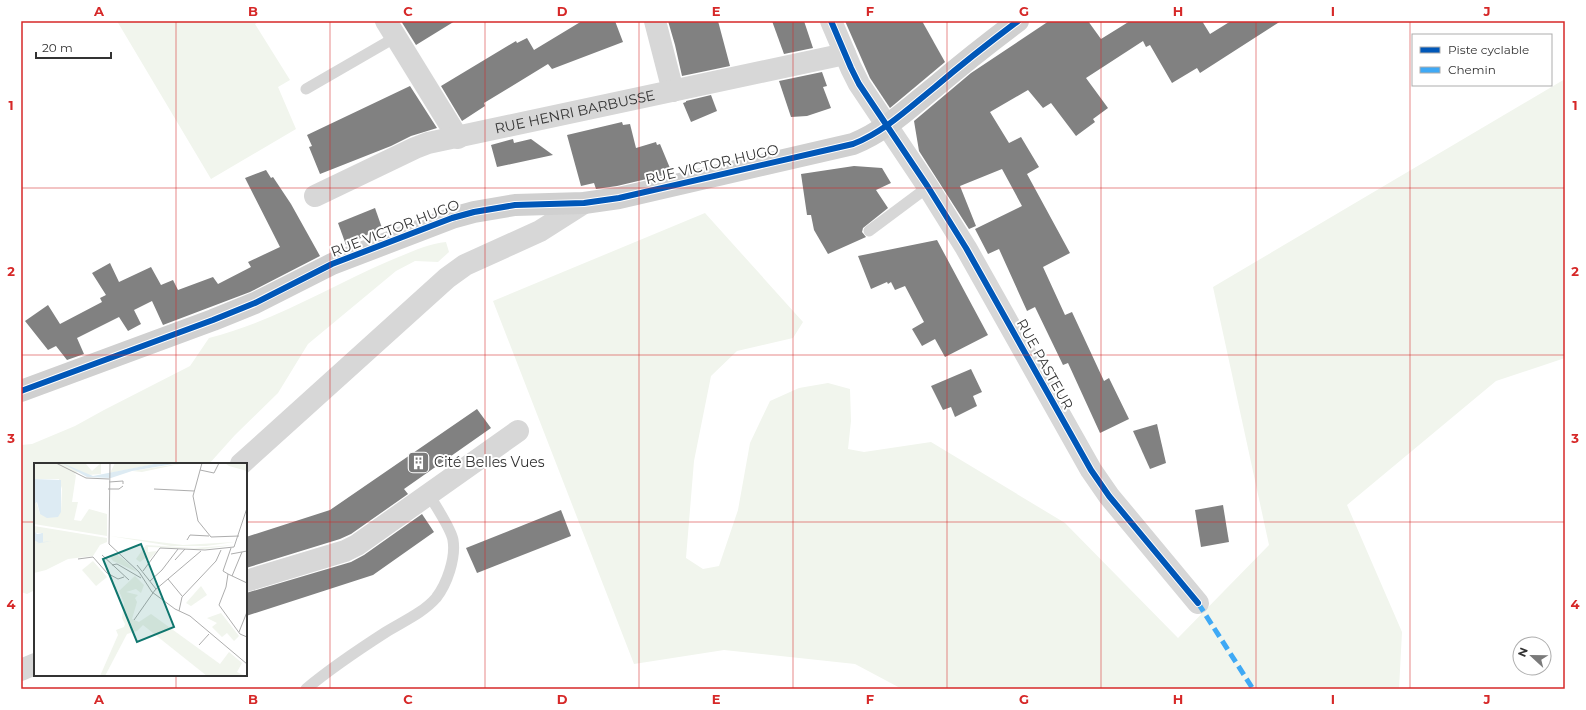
<svg xmlns="http://www.w3.org/2000/svg" width="1586" height="710" font-family="Montserrat,sans-serif">
<style>
.green{fill:#f1f5ed}
.building{fill:#818181}
.lines{fill:none;stroke-linecap:round;stroke-linejoin:round}
.lane{stroke:#d7d7d7;stroke-width:11}
.street{stroke:#d7d7d7;stroke-width:22}
.secondary{stroke:#d0d0d0;stroke-width:22}
.quiet{stroke:#3fa9f5;stroke-width:5;stroke-dasharray:10 5;stroke-linecap:butt}
.cycleway-casing{stroke:#fff;stroke-width:8}
.cycleway{stroke:#0057b8;stroke-width:6}
.grid{fill:none;stroke:#d62828;stroke-width:1;stroke-opacity:0.55}
.labels{text-anchor:middle;stroke-width:4;stroke-linejoin:round;paint-order:stroke}
.street-label{font-size:14px;fill:#333;stroke:#fff}
.poi-label{font-size:14px;fill:#333;stroke:#fff;text-anchor:start}
.inset-road{fill:none;stroke:#adadad;stroke-width:1}
.view{fill:#0f766e;fill-opacity:0.15;stroke:#0f766e;stroke-width:2}
.inset-edge{fill:none;stroke:#333;stroke-width:2}
.neatline{fill:none;stroke:#d62828;stroke-width:1.5}
.grid-label{font-size:13px;text-anchor:middle;font-weight:bold;fill:#d62828}
</style>
<rect width="100%" height="100%" fill="#fff"/>
<g class="green">
<path d="M117,21h143l-5,3 35,56 -12,7 18,42 -85,50z"/>
<path d="M1565,79v279l-69,23 -149,124 55,127 -3,57h-497l-47,-25 -131,-14 -90,14 -141,-363 212,-88 98,109 -10,16 -56,13 -26,25 -17,85 -8,97 17,11 16,-3 19,-56 12,-67 20,-42 29,-13 29,-5 22,6 1,32 -3,28 16,3 67,-10 134,81 113,115 91,-93 -56,-258z"/>
<path d="M446,242l3,10 -11,10 -23,-1 -19,10 -88,73 -30,49 -43,42 -26,29h-174v126l-8,4 -6,-2v-147l11,-1 43,-18 29,-16 86,-44 19,-28c64,-16 120,-51 180,-77 18,-7 37,-17 57,-19z"/>
</g>
<g class="building">
<path d="M401,21h54l-39,24z"/>
<path d="M582,21h33l8,21 -71,27 -4,-5 -64,39 1,3 -23,15 -21,-35 75,-45 1,2 10,-5 7,12z"/>
<path d="M668,21h50l12,45 -48,10 -7,-31z"/>
<path d="M772,21h32l9,27 -29,6z"/>
<path d="M845,21h77l23,41 -55,46 -20,-30z"/>
<path d="M1049,21h39l13,18 29,-18h72l8,13 21,-13h50l-81,52 -3,-5 -25,15 -22,-38 -4,2 -3,-6 -57,37 22,30 -15,11 2,3 -19,14 -25,-33 -8,5 -15,-18 -38,22 19,31 12,-6 18,30 -12,7 43,79 -27,14 22,48 7,-3 32,69 5,-3 20,41 -29,14 -32,-70 -5,2 -28,-58 -8,4 -28,-62 -11,5 -13,-25 47,-23 -20,-37 -42,17 16,40 -7,3 -50,-78 -5,-30 57,-48z"/>
<path d="M822,72l5,14 -4,1 8,21 -24,8 -16,1 -12,-36z"/>
<path d="M410,86l27,42 -26,8 -20,10 -71,28 -11,-27 3,-1 -5,-11z"/>
<path d="M711,95l6,16 -26,11 -8,-19 3,-1v-1z"/>
<path d="M622,122l1,3 7,-1 6,24 20,-6 1,3 3,-1 12,29 -55,13 -21,3 -2,-6 -13,3 -14,-51z"/>
<path d="M513,139l1,4 17,-4 22,16 -56,12 -6,-22z"/>
<path d="M854,166l28,2 9,15 -15,7 12,18 -25,20 -1,4 4,5 -38,17 -14,-24 -3,-15h-4l-6,-41z"/>
<path d="M266,170l5,8 2,-1 18,27 29,52 -70,36 -87,33 -11,-24 -18,9 7,14 -13,7 -9,-14 -42,21 7,16 -17,6 -11,-14 -8,4 -23,-29 23,-16 12,19 42,-22 -2,-4 6,-3 -14,-22 18,-10 9,19 32,-15 10,18 12,-5 5,10 35,-13 5,7 33,-17 -3,-5 32,-15 -35,-69z"/>
<path d="M375,208l7,20 -36,17 -8,-22z"/>
<path d="M937,240l51,95 -43,22 -10,-18 -13,7 -10,-17 12,-7 -19,-36 -10,4 -4,-8 -3,2 -1,-2 -16,7 -13,-33z"/>
<path d="M971,369l11,23 -9,4 4,10 -22,11 -4,-10 -8,3 -12,-24z"/>
<path d="M477,409l14,19 -87,61 4,5 -57,40 -11,5 -94,29v-31l84,-27z"/>
<path d="M1157,424l9,39 -16,6 -17,-38z"/>
<path d="M1223,505l6,37 -28,5 -6,-37z"/>
<path d="M561,510l10,26 -94,37 -11,-25z"/>
<path d="M422,514l12,18 -61,43 -127,41v-23l105,-31 13,-7z"/>
</g>
<g class="lines">
<g class="lane">
<path d="M306,89l90,-52"/>
<path d="M869,231l59,-44"/>
<path d="M306,689c25,-21 52,-39 80,-57 16,-10 37,-19 50,-34 11,-14 20,-40 17,-58 -2,-12 -18,-34 -24,-46"/>
</g>
<g class="street">
<path d="M386,21l72,117"/>
<path d="M655,21l18,70"/>
<path d="M831,21l20,47 8,16 69,103 38,61 125,222 18,26 89,107"/>
<path id="s1" d="M315,196l100,-48 13,-5 417,-89"/>
<path d="M241,464l206,-186 18,-13 75,-34 44,-28"/>
<path d="M246,581l99,-30 12,-6 161,-114"/>
<path d="M21,670l14,-6"/>
</g>
<path class="secondary" d="M21,391l192,-71 42,-17 77,-39 120,-46 22,-6 41,-7 69,-2 35,-5 234,-54c31,-12 56,-36 82,-57 27,-23 55,-45 83,-66"/>
<path class="quiet" d="M1198,603l55,86"/>
<defs>
<g id="cycleway">
<path d="M831,21l20,47 8,16 69,103 38,61 125,222 18,26 89,107"/>
<path d="M21,391l192,-71 42,-17 77,-39 120,-46 22,-6 41,-7 69,-2 35,-5 234,-54c31,-12 56,-36 82,-57 27,-23 55,-45 83,-66"/>
</g>
</defs>
<use href="#cycleway" class="cycleway-casing"/>
<use href="#cycleway" class="cycleway"/>
</g>
<path class="grid" d="M176,21v443M330,21v668M485,21v668M639,21v668M793,21v668M947,21v668M1101,21v668M1256,21v668M1410,21v668M21,188h1544M21,355h1544M21,522h14M246,522h1319M176,675v14"/>
<defs>
<symbol id="building-square" viewBox="-11 -11 22 22"><rect x="-9" y="-9" width="18" height="18" rx="4" fill="#7a7a7a" stroke="#fff"/><path d="M-4-6H4V6H1V3H-1V6H-4ZM-2.5-4.3h1.7v1.8h-1.7ZM.8-4.3h1.7v1.8H.8ZM-2.5-1h1.7V.8h-1.7ZM.8-1h1.7V.8H.8Z" fill="#fff"/></symbol>
</defs>
<g fill-rule="evenodd">
<use href="#building-square" x="406" y="450" width="25" height="25"/>
</g>
<g class="labels">
<g class="street-label">
<text dy="5" stroke="none"><textPath href="#s1" startOffset="275">RUE HENRI BARBUSSE</textPath></text>
<text transform="translate(712 164) rotate(-13)" y="5">RUE VICTOR HUGO</text>
<text transform="translate(395 228) rotate(-21)" y="5">RUE VICTOR HUGO</text>
<text transform="translate(1045 364) rotate(61)" y="5">RUE PASTEUR</text>
</g>
<g class="poi-label">
<text x="434" y="467">Cité Belles Vues</text>
</g>
</g>
<g transform="translate(34 463)">
<rect width="213" height="213" fill="#fff"/>
<path d="M0,0h51l7,8 9,-8v11l-13,1 -8,-4 -6,3 2,1 -4,27h6l-4,18 7,1 8,-12 18,5v22l-73,-12v-20l2,-3 4,13 21,-2 1,-23 -3,-10h-25zM81,0h45l-50,10zM150,0l-42,9 -10,-1 -22,8 22,-8zM191,0h22v8l-18,-5zM0,63l73,12v4l-7,3 -7,11 -25,3 -22,11 -12,3v-33l8,2 -1,-9h-7zM76,73l73,9 52,-3 -29,4h-35zM112,82l48,3 40,-3 -30,4 -56,-2v5l9,-1 -9,10 -3,-3 -5,4 -4,-3zM81,90l12,9 10,10 -24,-11 -3,-4zM59,98l14,16 -11,9 -14,-16zM101,113l9,9 -3,8 -5,-4 -10,3 12,3 -3,3 2,4 -5,17 7,3 12,-8 69,50 9,-12 13,11 -5,9 8,4h-38l-64,-51 -6,6 -10,3 -22,42h-5l18,-41 -2,-5 8,-3 1,-3 -3,-6 2,-15 -5,-12zM167,123l6,9 -16,11 -5,-3zM187,150l18,23 -5,5 -7,-8 -5,4 -10,-10 5,-4 -10,-5z" fill="#f1f5ed"/>
<path d="M28,0l31,13 66,-13h20l-47,8 -21,7 -24,-1zM0,16l27,1v32l-3,5 -11,1 -7,-4 -3,-12 -3,2zM16,66l2,12 -18,3 5,-1 -5,-3 1,-8 2,2 6,-1v9l9,-1z" fill="#ddebf3"/>
<path class="inset-road" d="M22,0l30,15 23,1M76,0l-1,81 30,28 13,20 23,17 15,7 57,48M168,0l-9,33 5,25 13,16 28,-1M166,7l14,3 5,-10M75,19l14,-1v3M74,26h11l4,-3M120,26l40,2M153,77l3,-5 19,1M197,85l-8,23 5,3 -2,13 -7,18 21,29 7,3M197,91l16,-3M68,92l27,25M44,96l15,-2 14,16 11,6 6,-2M141,97l10,-11M78,102l5,-1 24,14M103,102l19,24M109,108l17,-23 45,2 29,-3 13,-39M194,111l19,9M198,113l10,-24M134,116l14,17M116,118l12,-11 16,-21M145,148l3,-14 34,-36 5,-11M100,157l21,-30 46,-39M205,169l8,-20M165,182l10,-11"/>
<path class="view" d="M107,81l33,83 -37,15 -34,-83z"/>
<rect width="213" height="213" class="inset-edge"/>
</g>
<rect width="1586" height="710" fill="none" stroke="#ffffff" stroke-width="44"/>
<rect x="1412" y="34" width="140" height="52" fill="#ffffff" stroke="#adadad"/>
<rect x="1420" y="47" width="20" height="6" fill="#0057b8" stroke="#adadad"/>
<text x="1448" y="54" font-size="12" fill="#333333">Piste cyclable</text>
<rect x="1420" y="67" width="20" height="6" fill="#3fa9f5" stroke="#adadad"/>
<text x="1448" y="74" font-size="12" fill="#333333">Chemin</text>
<g transform="translate(1532 656) rotate(292)"><circle r="19" fill="#ffffff" stroke="#adadad"/>
<path d="M0-3L7 15L0 10L-7 15Z" fill="#7a7a7a"/>
<text y="-6" font-size="11" font-weight="bold" text-anchor="middle" fill="#333333">N</text>
</g>
<path d="M36 52v6h75v-6" fill="none" stroke="#333333" stroke-width="2"/>
<text x="42" y="52" font-size="12" fill="#333333" stroke="#ffffff" stroke-width="3" paint-order="stroke">20 m</text>
<rect x="22" y="22" width="1542" height="666" class="neatline"/>
<g class="grid-label">
<text x="99" y="16">A</text>
<text x="253" y="16">B</text>
<text x="408" y="16">C</text>
<text x="562" y="16">D</text>
<text x="716" y="16">E</text>
<text x="870" y="16">F</text>
<text x="1024" y="16">G</text>
<text x="1178" y="16">H</text>
<text x="1333" y="16">I</text>
<text x="1487" y="16">J</text>
<text x="11" y="110">1</text>
<text x="1575" y="110">1</text>
<text x="11" y="276">2</text>
<text x="1575" y="276">2</text>
<text x="11" y="443">3</text>
<text x="1575" y="443">3</text>
<text x="11" y="609">4</text>
<text x="1575" y="609">4</text>
<text x="99" y="704">A</text>
<text x="253" y="704">B</text>
<text x="408" y="704">C</text>
<text x="562" y="704">D</text>
<text x="716" y="704">E</text>
<text x="870" y="704">F</text>
<text x="1024" y="704">G</text>
<text x="1178" y="704">H</text>
<text x="1333" y="704">I</text>
<text x="1487" y="704">J</text>
</g>
</svg>
